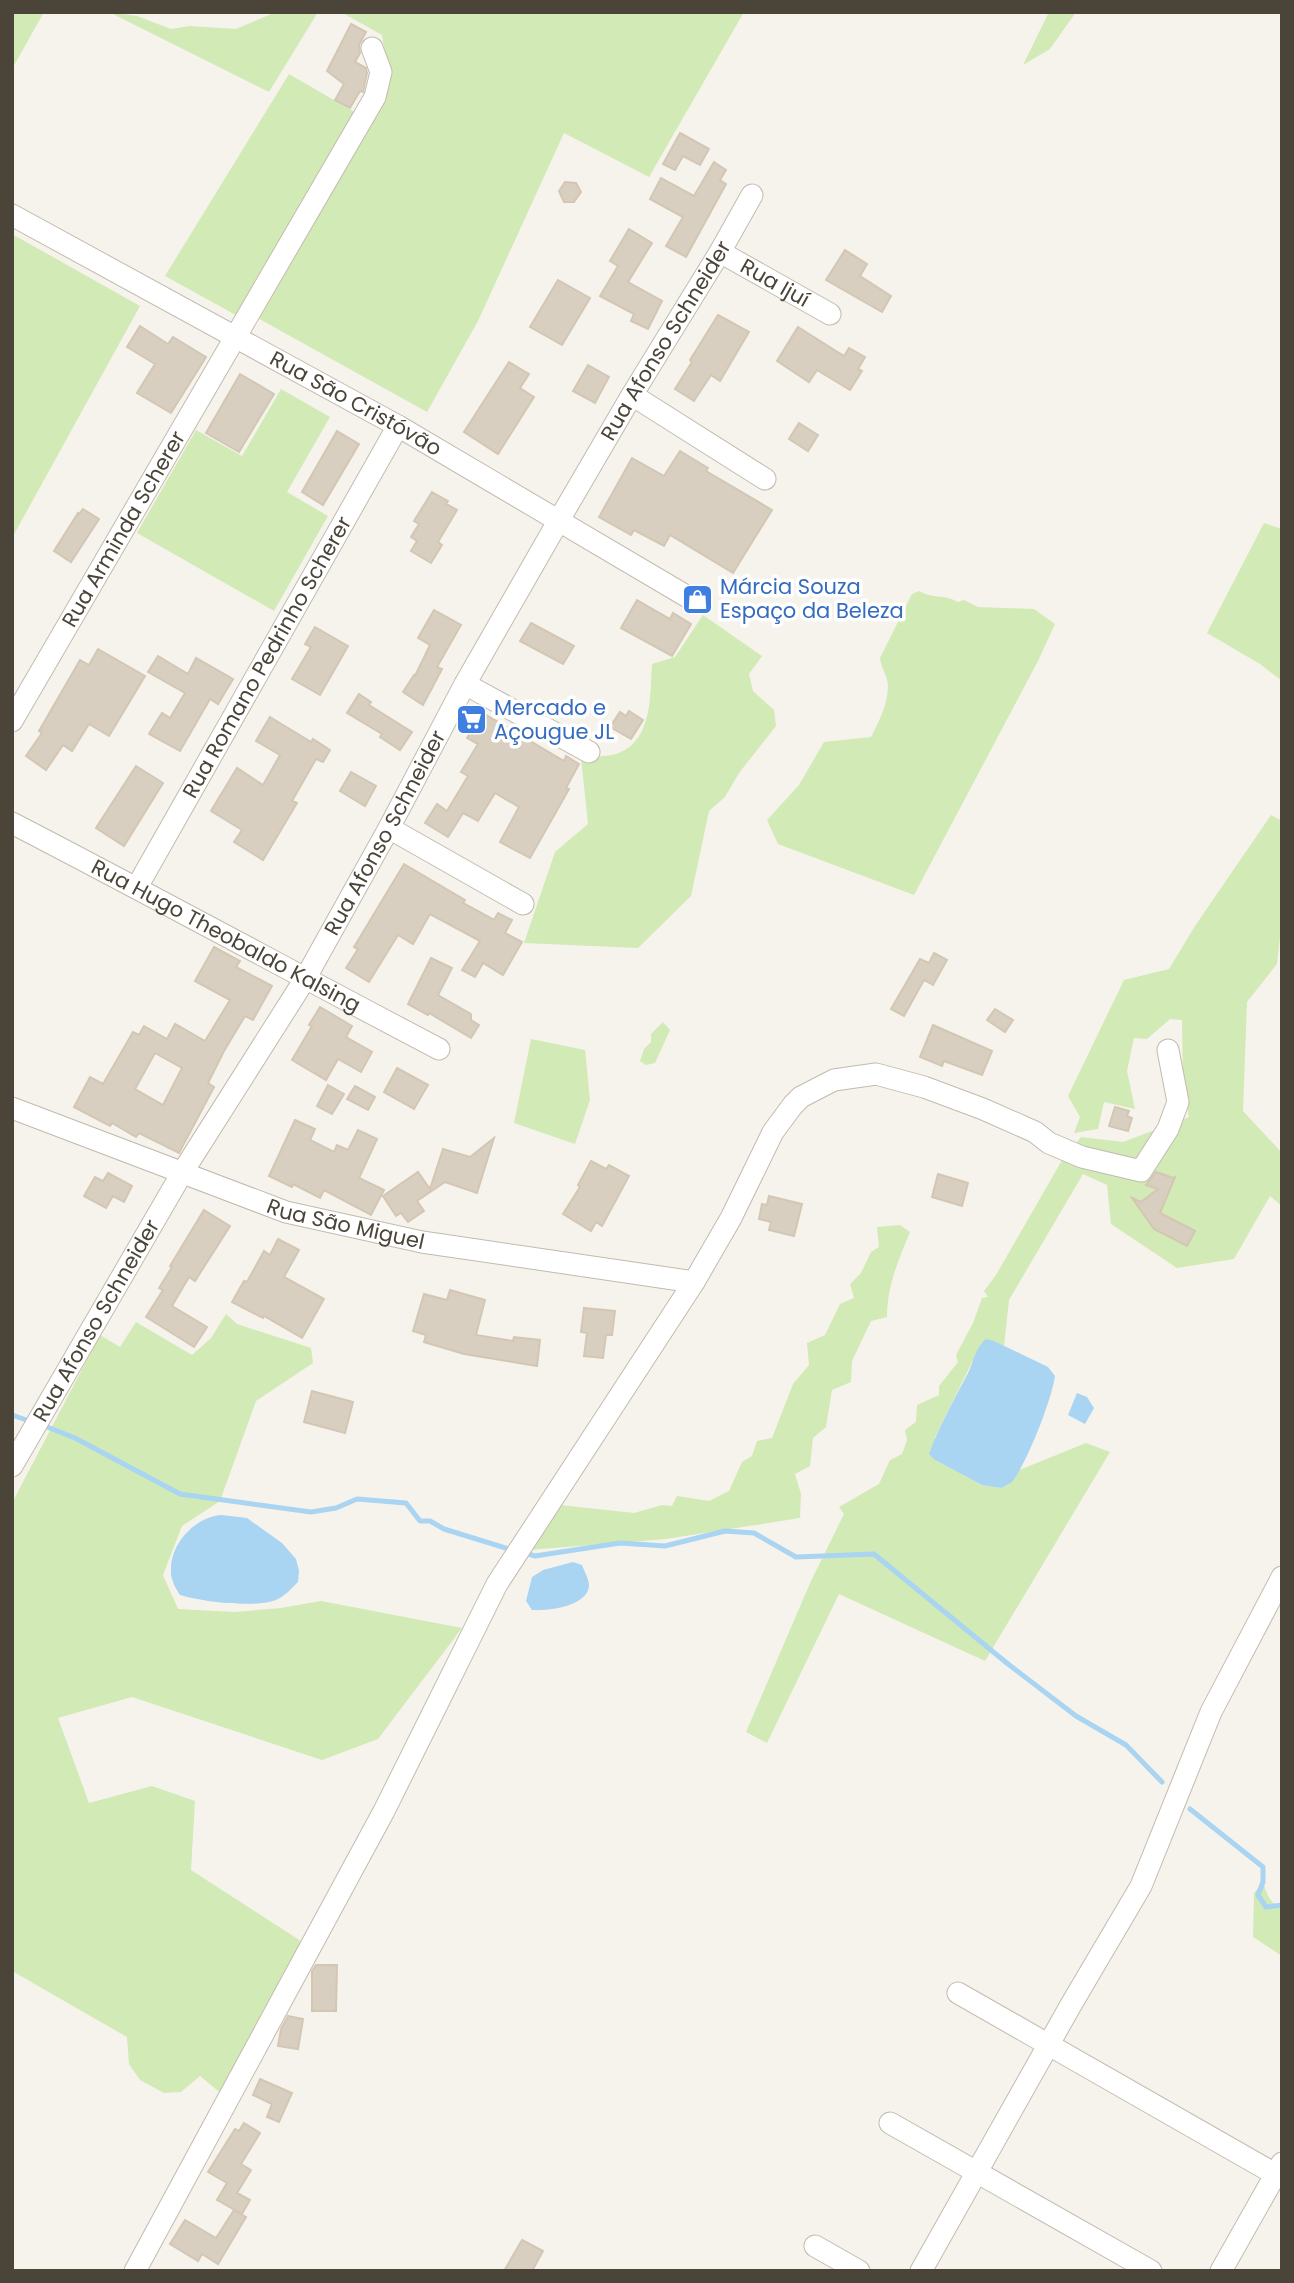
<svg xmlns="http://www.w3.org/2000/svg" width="1294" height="2283" font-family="Poppins,sans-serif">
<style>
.green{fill:#d2eab5}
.water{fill:#a9d4f2}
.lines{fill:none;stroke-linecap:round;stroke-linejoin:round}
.stream{stroke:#a9d4f2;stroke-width:5}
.building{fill:#d8cfc1;stroke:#d3c7b4;stroke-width:2;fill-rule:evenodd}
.minor-casing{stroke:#c2bbae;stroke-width:23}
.minor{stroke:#fff;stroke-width:21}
.labels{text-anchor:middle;stroke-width:7;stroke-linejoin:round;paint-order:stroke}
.street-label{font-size:21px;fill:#4b4439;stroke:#fff}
.shop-label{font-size:21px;fill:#366cbe;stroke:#fff;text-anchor:start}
</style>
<rect width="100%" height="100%" fill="#f6f3ec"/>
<g class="green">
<path d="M12,12h32l-32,57z"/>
<path d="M109,12l28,4 34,13 19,-3 46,3 40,-17h42l-49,80z"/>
<path d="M341,12h403l-95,165 -85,-44 -86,188 -51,91 -173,-96 135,-238 -7,-43z"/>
<path d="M1049,12h27l-26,37 -27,16z"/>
<path d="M289,74l69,40 -115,205 -78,-43z"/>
<path d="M12,234l128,72 -128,232z"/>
<path d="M281,389l49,28 -43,75 41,24 -54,95 -137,-78 59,-103 46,26z"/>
<path d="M1264,523l18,6v152l-22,-17 -53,-31z"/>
<path d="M919,591c14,8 25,3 39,11l6,-2 14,7 56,2 21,15 -17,37 -124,234 -136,-51 -11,-24 32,-35 25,-43 47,-5c8,-15 17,-34 17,-51 0,-9 -7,-18 -8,-28l32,-64z"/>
<path d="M703,615l59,41 -13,18 4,17 21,19 2,16 -37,47 -14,24 -16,14 -18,85 -53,52 -114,-5 31,-91 33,-28 -7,-66c11,-2 28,-1 38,-5 34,-14 31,-59 33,-89l23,-7z"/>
<path d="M1271,815l11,6v97l-5,46 -30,38 -4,109 39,42v53l-12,-10 -36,63 -57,9 -66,-44 -4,-39 -24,-11 -74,126 -5,46 -10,-5 -13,3 -46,93v23l47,25 19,3 9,-5 7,-12 69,-28 24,9 -125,209 -146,-67 -72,149 -21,-11 65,-151 33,-67 -5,-7 40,-23 11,-24 12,-6 5,-14 -2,-10 11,-8 1,-17 22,-10v-9l19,-24 -2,-7 17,-32 9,-25 6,-1 -4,-6 12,-16 65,-113 20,-25 42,5 66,-25 -6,-31 -1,-66 -12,-1 -23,20 -13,-1 -7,33 8,38 -31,-7 -6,27 -24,4 6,-16 -12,-21 56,-116 45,-11 26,-43z"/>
<path d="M663,1022l7,8 -15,33 -9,2 -6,-4 4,-12 7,-7v-8z"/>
<path d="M531,1039l54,11 5,50 -15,44 -61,-21z"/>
<path d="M900,1225l10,7c-12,29 -23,54 -23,85l-16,4 -19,40 -1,21 -19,8 -6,37 -13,11 -3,28 -15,8 6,20 -1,24 -134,21 -138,11 32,-45 74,8 28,-8 10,1 5,-10 32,5 20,-10 13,-29 10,-6 5,-15 15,-3 21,-54 16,-19 -2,-22 18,-8 15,-31 14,-6 -4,-14 11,-11 10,-21 8,-5 -2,-20z"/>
<path d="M226,1314l11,10 74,24 2,15 -57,38 -36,100 -38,25 -19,49 15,34 57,3 46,-4 40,-7 141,27 -84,111 -56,21 -190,-63 -74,21 31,85 63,-17 43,15 -4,69 113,73 -81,152 -23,-19 -19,16 -17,1 -24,-13 -11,-16 -2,-27 -115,-66v-335l3,-4 -3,-2v-127l88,-168 20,12 16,-25 56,33 19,-17z"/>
<path d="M1263,1882c4,13 7,21 19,27v47l-29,-19 1,-44z"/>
</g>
<g class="water">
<path d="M986,1339l8,2 54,26 7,9c-3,23 -29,90 -44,107 -1,0 -9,5 -10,5l-19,-3 -47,-25 -6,-6c10,-28 25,-54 39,-81 6,-12 7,-25 18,-34z"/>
<path d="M1077,1393l10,4 7,11 -9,16 -17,-9z"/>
<path d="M222,1515l25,3 35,25 14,16 3,12 -1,11c-6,6 -14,15 -22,18 -22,8 -73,2 -96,-5 -5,-8 -10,-16 -9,-26 0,-27 26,-53 51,-54z"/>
<path d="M573,1562l9,3c2,6 7,14 7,21 -2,21 -42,25 -57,24l-6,-9 6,-24 11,-7z"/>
</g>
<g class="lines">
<g class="stream">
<path d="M12,1415l20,7"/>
<path d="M42,1425l33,13 105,56 131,18 25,-4 21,-9 49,4 14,18h10l14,8 68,21"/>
<path d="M525,1553l10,3 85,-13 45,3 60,-15 29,2 42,24 78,-3 134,110 68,52 50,29 36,37"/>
<path d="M1190,1809l73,58v15l-5,13 8,12 16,-2"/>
</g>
</g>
<g class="building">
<path d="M351,24l15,8 -7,13 1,8 -5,9 11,6 1,5 -4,19 -3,-1 -10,17 -15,-8 9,-16 -17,-13z"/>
<path d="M680,133l29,16 -9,16 -17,-9 -8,14 -12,-6z"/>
<path d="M714,162l12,8 -6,10 6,4 -40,73 -20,-11 17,-29 -33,-18 11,-21 33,18z"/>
<path d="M565,182l11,1 5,9 -7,10h-10l-5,-11z"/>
<path d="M629,229l23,14 -24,39 34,19 -14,28 -17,-8 3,-7 -34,-18 18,-30 -8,-5z"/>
<path d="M845,250l22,14 -7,12 31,20 -9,16 -56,-32z"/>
<path d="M558,280l32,18 -28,47 -32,-18z"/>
<path d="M718,315l31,17 -29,49 -9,-6 -17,26 -19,-12 17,-27 -2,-2z"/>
<path d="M140,326l28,18 5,-7 33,20 -35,56 -34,-20 18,-29 -28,-17z"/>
<path d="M798,327l46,29 5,-8 16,9 -7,12 4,2 -12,19 -33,-20 -8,12 -32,-21z"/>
<path d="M509,362l20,12 -9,14 14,9 -36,57 -34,-22z"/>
<path d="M588,365l21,12 -14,26 -22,-12z"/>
<path d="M240,374l34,20 -35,58 -33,-19z"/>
<path d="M799,423l19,12 -10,16 -19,-12z"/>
<path d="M337,431l22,13 -36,61 -21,-13z"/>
<path d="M680,451l28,17 -2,3 66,39 -39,63 -63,-38 -6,11 -30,-16 -3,5 -32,-18 33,-59 32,18z"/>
<path d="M432,492l16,9 -2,3 11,6 -19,32 4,3 -11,18 -20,-12 6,-10 -6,-4 8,-13 -5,-3z"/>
<path d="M83,509l16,10 -28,43 -17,-11 24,-38 1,1z"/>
<path d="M637,600l33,19 3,-6 18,11 -19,32 -51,-28z"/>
<path d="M434,610l27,15 -24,42 5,2 -19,36 -20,-13 11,-17 1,1 15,-31 -12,-7z"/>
<path d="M531,623l43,23 -11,18 -43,-23z"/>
<path d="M315,627l33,19 -28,49 -28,-16 19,-32 -6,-3z"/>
<path d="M98,649l47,27 -36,60 -20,-12 -17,27 -9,-6 -17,25 -20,-14 16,-23 -3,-2 41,-71 9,5z"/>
<path d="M158,656l30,18 8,-16 37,21 -15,25 -8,-5 -30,52 -31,-17 13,-21 8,5 15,-25 -37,-21z"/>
<path d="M359,694l12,8 -2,3 43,27 -12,18 -20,-13 2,-3 -35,-21z"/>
<path d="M629,711l14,9 -12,19 -21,-12 10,-15 6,4z"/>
<path d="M483,713l81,48 2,-5 13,8 -13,24 3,1 -39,69 -30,-16 19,-35 -24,-14 -17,28 -15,-8 -15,24 -23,-14 12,-19 10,7 21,-35 -7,-4 17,-28 -11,-6z"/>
<path d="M270,717l41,25 2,-3 17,11 -7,12 -7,-3 -24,42 5,2 -34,57 -29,-18 8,-12 -31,-19 26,-43 26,17 17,-30 -24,-14z"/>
<path d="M136,766l27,17 -39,63 -28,-18z"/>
<path d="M351,772l25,14 -11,20 -25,-15z"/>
<path d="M404,864l61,36 -2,3 31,17 4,-7 14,7 -7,13 17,9 -19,33 -20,-12 -8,14 -13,-7 18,-29 -50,-27 -17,30 -15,-9 -29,47 -23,-14 12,-19 -4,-2z"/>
<path d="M214,947l26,14 -4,6 36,19 -19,34 -8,-4 -21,35 -16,32 6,4 -35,66 -40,-20 -3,4 -24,-14 -2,3 -36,-19 16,-30 13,7 30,-52 6,3 5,-9 23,13 8,-15 30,17 25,-41 -35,-19zM155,1053l27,15 -19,37 -28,-16z"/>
<path d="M934,953l13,7 -14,25 -9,-5 -20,36 -13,-7 29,-50 9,4z"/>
<path d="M431,958l21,10 -14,27 33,19v6l8,5 -8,13 -42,-25 -1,2 -20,-11z"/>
<path d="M320,1007l32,19 -6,11 26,15 -11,20 -23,-13 -12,21 -34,-20 20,-34 -3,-1z"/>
<path d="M995,1009l18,11 -8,12 -18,-12z"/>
<path d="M933,1025l59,26 -10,24 -38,-14 -2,5 -22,-9z"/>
<path d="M397,1068l31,17 -14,24 -30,-17z"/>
<path d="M328,1085l16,9 -12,20 -15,-8z"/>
<path d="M355,1086l20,11 -7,13 -21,-11z"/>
<path d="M1115,1107l14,4 -2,5 5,2 -4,13 -19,-5z"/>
<path d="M295,1120l20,9 -5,11 24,12 3,-7 11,5 10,-20 19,9 -18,39 25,12 -13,25 -47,-25 -4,8 -27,-14 -1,3 -23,-11z"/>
<path d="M494,1138l-17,55 -32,-11 -28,19 7,10 -16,11 -7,-9 -5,3 -13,-20 35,-24 12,17 13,-40 27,8z"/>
<path d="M591,1161l15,8 3,-4 20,11 -27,50 -6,-4 -5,9 -28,-17 17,-27 -2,-2z"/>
<path d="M1156,1172l17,6 2,-1 -15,36 35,18 -8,15 -33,-17 -22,-31 9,4 17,-13 -12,-4z"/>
<path d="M108,1173l24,13 -8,16 -11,-6 -7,12 -22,-12 11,-19 8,4z"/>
<path d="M938,1174l30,9 -6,23 -30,-9z"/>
<path d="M769,1196l33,8 -8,32 -25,-6 2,-8 -12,-3 3,-15 5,1z"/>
<path d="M204,1210l26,16 -35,55 -6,-4 -17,29 35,21 -13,20 -48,-30 17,-27 -4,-2 13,-21 -2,-1z"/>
<path d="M278,1239l21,11 -15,27 40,22 -22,39 -38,-22 -1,2 -31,-16 12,-21 3,1 17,-31 6,4z"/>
<path d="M450,1290l35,10 -9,35 37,6 1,-4 26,3 -3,26 -73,-12 -40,-12 2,-7 -13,-4 11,-37 23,6z"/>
<path d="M584,1308l31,3 -3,24h-6l-3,23 -19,-2 3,-23 -6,-1z"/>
<path d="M312,1391l41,11 -8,31 -41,-11z"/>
<path d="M316,1965h21l-1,46h-24v-40z"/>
<path d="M288,2016l15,3 -5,30 -20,-3 3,-17z"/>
<path d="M260,2079l32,14 -13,29 -12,-5 5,-13 -19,-9z"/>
<path d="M244,2123l16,10 -19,31 10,6 -14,23 13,7 -8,14 -25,-14 10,-17 -19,-11 27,-43 4,2z"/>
<path d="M234,2210l12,7 -28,47 -16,-10 -4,7 -28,-17 15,-24 31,18z"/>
<path d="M522,2240l21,11 -11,20h-28z"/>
</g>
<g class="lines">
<defs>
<g id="minor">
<path id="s1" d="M12,215l386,211 295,174"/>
<path id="s2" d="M720,252l110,62"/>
<path d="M632,395l133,84"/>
<path d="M465,684l124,68"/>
<path id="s3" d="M12,721l363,-624 6,-25 -9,-24"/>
<path id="s4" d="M12,823c143,74 284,151 427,226"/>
<path d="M389,828l134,76"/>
<path id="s5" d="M137,887l261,-461"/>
<path id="s6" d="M12,1108l274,104 136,30 272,40"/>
<path id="s7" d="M12,1466l170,-293 123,-194 84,-151 76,-144 94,-164 73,-125 88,-143 32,-57"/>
<path d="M958,1993l324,185"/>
<path d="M890,2123l261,148"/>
<path d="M815,2246l44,25"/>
<path d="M135,2271l249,-460 113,-227 197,-302 37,-64 42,-86 20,-27 8,-8 33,-17 42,-6 48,13 59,22 52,23 14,11 33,14 59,14 27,-42 10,-27 -10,-52"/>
<path d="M921,2271l151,-268 69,-117 70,-174 71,-135"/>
<path d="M1221,2271l61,-108"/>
</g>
</defs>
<use href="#minor" class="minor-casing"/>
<use href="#minor" class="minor"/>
</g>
<defs>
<symbol id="shop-square" viewBox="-11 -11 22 22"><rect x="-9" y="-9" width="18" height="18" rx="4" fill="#3f7fe0" stroke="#fff"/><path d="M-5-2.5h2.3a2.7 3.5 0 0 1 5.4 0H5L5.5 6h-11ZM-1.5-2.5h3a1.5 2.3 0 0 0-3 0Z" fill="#fff"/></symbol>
<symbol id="supermarket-square" viewBox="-11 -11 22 22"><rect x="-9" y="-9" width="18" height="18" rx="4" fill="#3f7fe0" stroke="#fff"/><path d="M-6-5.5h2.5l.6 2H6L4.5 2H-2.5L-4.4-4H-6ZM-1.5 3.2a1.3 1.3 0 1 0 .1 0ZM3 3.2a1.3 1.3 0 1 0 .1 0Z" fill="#fff"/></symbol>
</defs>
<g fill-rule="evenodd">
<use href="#shop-square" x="680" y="582" width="35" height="35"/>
<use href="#supermarket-square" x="454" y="702" width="35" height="35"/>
</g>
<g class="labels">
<g class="street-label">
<text dy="7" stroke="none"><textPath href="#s2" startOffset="63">Rua Ijuí</textPath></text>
<text dy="7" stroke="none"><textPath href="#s7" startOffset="1302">Rua Afonso Schneider</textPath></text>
<text dy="7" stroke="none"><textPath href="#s1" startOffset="392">Rua São Cristóvão</textPath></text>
<text dy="7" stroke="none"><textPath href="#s3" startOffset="222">Rua Arminda Scherer</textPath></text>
<text dy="7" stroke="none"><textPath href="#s5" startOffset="264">Rua Romano Pedrinho Scherer</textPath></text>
<text dy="7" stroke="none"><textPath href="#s7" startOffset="735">Rua Afonso Schneider</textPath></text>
<text dy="7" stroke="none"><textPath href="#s4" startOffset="242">Rua Hugo Theobaldo Kalsing</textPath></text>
<text dy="7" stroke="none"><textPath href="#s6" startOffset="354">Rua São Miguel</textPath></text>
<text dy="7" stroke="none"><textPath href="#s7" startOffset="168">Rua Afonso Schneider</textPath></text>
</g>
<g class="shop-label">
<text x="720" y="594">Márcia Souza<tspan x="720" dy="24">Espaço da Beleza</tspan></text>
<text x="494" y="715">Mercado e<tspan x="494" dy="24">Açougue JL</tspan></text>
</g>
</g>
<rect width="1294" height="2283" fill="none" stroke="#4b4439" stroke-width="28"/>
</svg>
